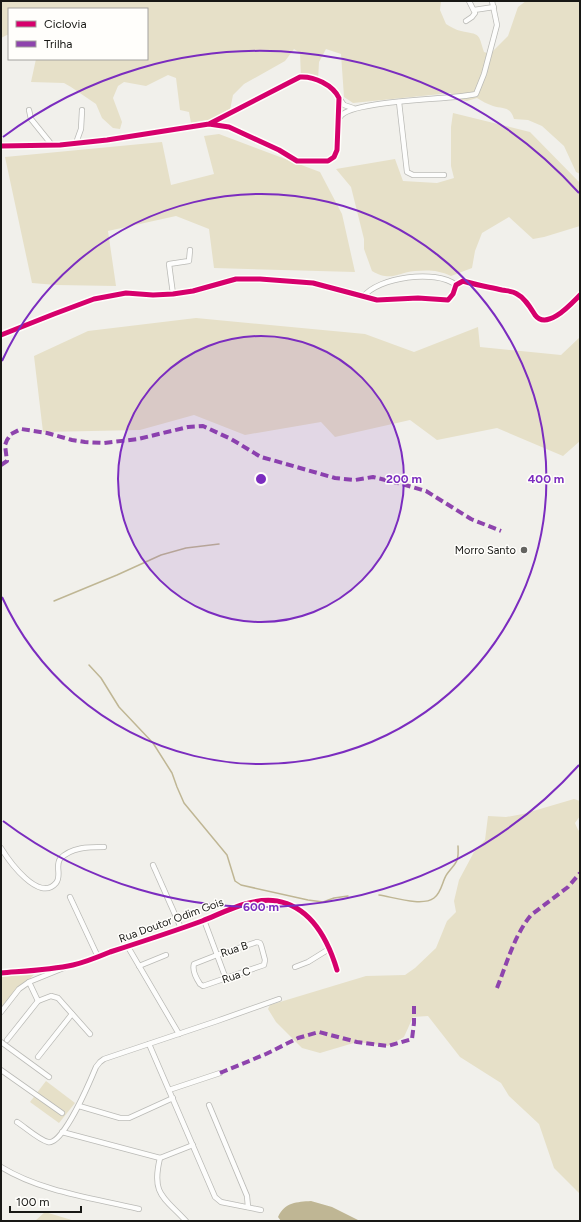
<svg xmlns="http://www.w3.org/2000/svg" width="581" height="1222" font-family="Figtree,sans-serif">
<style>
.green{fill:#e6e0c8}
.water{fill:#bfb694}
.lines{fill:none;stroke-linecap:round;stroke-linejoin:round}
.stream{stroke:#bfb694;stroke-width:1.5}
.street-casing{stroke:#babab6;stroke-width:6}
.street{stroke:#fdfdfc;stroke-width:4.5}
.quiet{stroke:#8e44ad;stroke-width:4;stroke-dasharray:8 4;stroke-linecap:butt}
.cycleway-casing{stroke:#fffefb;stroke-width:8}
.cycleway{stroke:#d6006c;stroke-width:5}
.ring{fill:none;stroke:#7b2cbf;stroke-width:2}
.poi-dot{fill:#646460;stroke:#fffefb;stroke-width:1.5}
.labels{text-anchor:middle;stroke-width:3;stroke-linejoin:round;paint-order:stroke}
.poi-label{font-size:11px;fill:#181815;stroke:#fffefb;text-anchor:end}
.street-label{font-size:11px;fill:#181815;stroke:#fffefb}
.centre{fill:#7b2cbf;stroke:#fffefb;stroke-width:2}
.ring-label{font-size:12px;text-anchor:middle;font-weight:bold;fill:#7b2cbf;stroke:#fffefb;stroke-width:3;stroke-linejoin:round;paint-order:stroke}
</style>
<rect width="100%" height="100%" fill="#f1f0eb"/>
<g class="green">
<path d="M1,1h440l-1,9 6,14c5,3 10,6 15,7 19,4 17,1 23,21l6,2 18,-18 10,-29 8,-6h54v173l-4,-2 -12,-26 -22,-20 -14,-6 -14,-1c-4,-13 -11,-10 -21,-13 -6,-2 -11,-5 -16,-8l-10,3 -14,-2 -2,-6 -98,10 -9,-6 -3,-43 -15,-5 -7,13 -1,19 -17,-3 -1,-25 -6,-4 -9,12 -41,23 -11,11 -3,15 -17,9 -22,4 -2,-11 -9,-2 -4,-32 -8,-3 -22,11 -22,-4 -6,4 -5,12 9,24 -2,7 -7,-1 -11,-10 -6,-14 -25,-17 -7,-4 -33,-1 5,-23h111v-50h-138v25l-8,4z"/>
<path d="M453,113l77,19 50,51v43l-36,11 -11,2 -24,-22 -27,16 -7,18 -3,17 -21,8c-13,-6 -22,-6 -36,-5 -19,2 -24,11 -43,0l-8,-22v-10l-13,-52 -15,-18 59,-10 8,22 34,2 17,-5 -3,-12v-39z"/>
<path d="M219,134l101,38 22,42 13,58 -141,-4 -5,-39 -33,-13 -68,15 8,55 -60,-1 -24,-2 -27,-126 157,-15 9,43 43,-11 -10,-38z"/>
<path d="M196,318l169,16 49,18 64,-25 2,20 81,8 19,-18v104l-17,15 -66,-28 -60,12 -27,-20 -75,17 -14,-15 -76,13 -51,-20 -54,15 -97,2 -9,-76 54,-25z"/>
<path d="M574,799l6,2v15l-5,7 3,7 2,1v363l-26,-26 -15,-44 -30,-28 -8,-13 -41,-26 -32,-41 -15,1 -9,20 -16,9 -31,-4 -37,11 -18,-5 -26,-26 -8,-13 2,-4 96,-29 39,-1 10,-7 21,-20 11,-27 9,-9 -2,-11 5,-21 15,-28 11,-12 3,-24 18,1 17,-3z"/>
<path d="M38,971l-23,21 -14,18v-34z"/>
<path d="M46,1081l29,22 -16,20 -29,-21z"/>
<path d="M45,1212l30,9h-40z"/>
</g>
<path class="water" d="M311,1201l21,6 28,14h-79l-3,-4c7,-15 19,-15 33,-16z"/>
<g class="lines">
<g class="stream">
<path d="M54,601l63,-26 44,-20 25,-7 33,-4"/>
<path d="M89,665l12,13 18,29 34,36 19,30 5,14 7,16 43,52 8,26 6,4 67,15 15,2 11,-4 14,-2"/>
<path d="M379,895c14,2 43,12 55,3 8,-6 8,-17 13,-24 9,-12 12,-11 11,-28"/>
</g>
<defs>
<g id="street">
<path d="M474,10l20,-3"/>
<path d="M466,21l6,-4 3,-4 -6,-12"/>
<path d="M339,98l5,7 9,3"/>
<path d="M399,102l8,70 6,3h31"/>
<path d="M29,110l2,9 21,26"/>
<path d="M340,117c10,-17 112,-17 136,-23l8,-20 13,-49 -5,-24"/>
<path d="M76,143l5,-14 1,-19"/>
<path d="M1,146l59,-1 47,-5 102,-16 91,-47c14,-1 33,8 39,21l-2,52 -3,7 -6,4h-31l-18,-11 -50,-23 -20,-3"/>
<path d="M173,294l-4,-30 20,-3 1,-11"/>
<path d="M363,297c15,-20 73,-28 93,-12"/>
<path d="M1,335l53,-21 40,-15 32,-6 27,2 20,-1 20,-3 43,-12h24l53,4 64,17 41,-2 30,2 5,-6 3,-9 7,-4c13,4 26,6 39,9 5,1 11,1 15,4 8,4 13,13 18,21 12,16 36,-11 45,-20"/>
<path d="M1,848c8,13 38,55 55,35 6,-7 -1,-17 4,-24 11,-12 29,-12 44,-12"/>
<path d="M153,865l28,63"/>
<path d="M70,897l28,60"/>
<path d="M204,920l22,59"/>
<path d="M257,942l3,1 1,2 4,15 -1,5 -61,21 -3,-2c-4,-6 -8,-14 -6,-20l23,-9z"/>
<path d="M128,947l51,87"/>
<path d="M139,966l27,-11"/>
<path d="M295,967l13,-5 21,-13"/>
<path d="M1,973c24,-2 49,-3 72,-8 13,-3 25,-8 37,-13 31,-10 62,-20 92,-31 23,-9 49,-24 75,-20 34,6 51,39 60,69"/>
<path d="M29,982l9,19"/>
<path d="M1,1012l18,-23 10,-7 37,-15"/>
<path d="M7,1040l31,-39 13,-5 7,2 32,36"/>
<path d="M1,1042l48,35"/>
<path d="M149,1044l66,153 6,5 40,8"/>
<path d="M38,1057l34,-43"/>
<path d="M1,1070l61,43"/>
<path d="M169,1090l51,-17"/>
<path d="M209,1105l38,91 1,11"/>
<path d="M79,1106l41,12h9l44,-20"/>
<path d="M17,1122c8,5 22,18 31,20 15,4 43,-63 48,-75l4,-5 4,-3 113,-38 62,-22"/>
<path d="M62,1132l98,26 33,-13"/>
<path d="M160,1158c-9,37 4,39 26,63"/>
<path d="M1,1167c41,25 92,31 138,42"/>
</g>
</defs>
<use href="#street" class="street-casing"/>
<use href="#street" class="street"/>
<g class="quiet">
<path d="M1,465l6,-4 -2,-16 2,-5 4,-6 10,-5 26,4 25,7 13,2 19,1 34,-4 50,-12 15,-1 28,13 30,18 11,3 63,18 20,2 18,-3 29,7 24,7 45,28 30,12"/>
<path d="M497,988c10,-25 17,-52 34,-73l37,-28 12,-14"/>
<path d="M220,1073l46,-19 32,-16 21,-6 38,10 31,4 24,-7 2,-16v-17"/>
</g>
<defs>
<g id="cycleway">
<path d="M1,146l59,-1 47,-5 102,-16 91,-47c14,-1 33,8 39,21l-2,52 -3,7 -6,4h-31l-18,-11 -50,-23 -20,-3"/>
<path d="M1,335l53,-21 40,-15 32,-6 27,2 20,-1 20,-3 43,-12h24l53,4 64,17 41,-2 30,2 5,-6 3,-9 7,-4c13,4 26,6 39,9 5,1 11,1 15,4 8,4 13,13 18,21 12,16 36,-11 45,-20"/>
<path d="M1,973c24,-2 49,-3 72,-8 13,-3 25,-8 37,-13 31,-10 62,-20 92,-31 23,-9 49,-24 75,-20 34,6 51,39 60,69"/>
</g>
</defs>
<use href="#cycleway" class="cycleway-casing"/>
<use href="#cycleway" class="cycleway"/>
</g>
<circle cx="261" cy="479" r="143" fill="#7b2cbf" fill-opacity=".12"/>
<g class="ring">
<circle cx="261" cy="479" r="143"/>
<path d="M2 361A285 285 0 1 1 2 597"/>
<path d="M579 765A428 428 0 0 1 3 821M3 137A428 428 0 0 1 579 193"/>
</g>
<circle class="poi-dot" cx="524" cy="550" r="4"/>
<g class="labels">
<g class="poi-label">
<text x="516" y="554">Morro Santo</text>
</g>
<g class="street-label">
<text transform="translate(171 920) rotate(-20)" y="4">Rua Doutor Odim Gois</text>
<text transform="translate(234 949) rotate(-18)" y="4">Rua B</text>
<text transform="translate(236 975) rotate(-19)" y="4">Rua C</text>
</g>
</g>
<circle cx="261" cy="479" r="6" class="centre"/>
<g class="ring-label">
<text x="404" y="483">200 m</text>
<text x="546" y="483">400 m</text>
<text x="261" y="911">600 m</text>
</g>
<rect width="581" height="1222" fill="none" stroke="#181815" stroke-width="4"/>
<rect x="8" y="8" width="140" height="52" fill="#fffefb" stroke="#a3a29f"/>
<rect x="16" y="21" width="20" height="6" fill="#d6006c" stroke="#a3a29f"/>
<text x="44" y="28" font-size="12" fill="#181815">Ciclovia</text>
<rect x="16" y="41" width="20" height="6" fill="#8e44ad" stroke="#a3a29f"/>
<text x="44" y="48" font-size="12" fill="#181815">Trilha</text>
<path d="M10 1206v6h71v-6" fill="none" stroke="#181815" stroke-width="2"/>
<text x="16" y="1206" font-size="12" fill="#181815" stroke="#fffefb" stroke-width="3" paint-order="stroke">100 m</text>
</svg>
